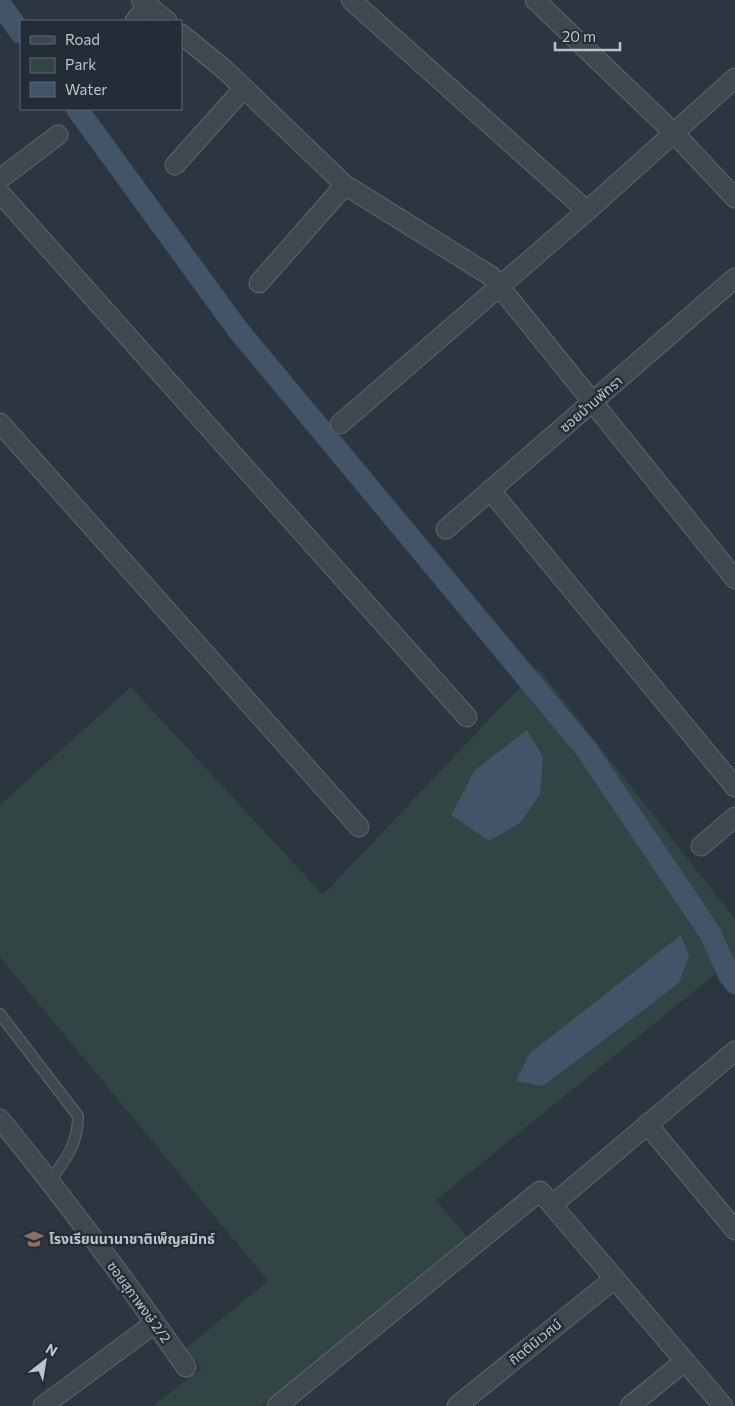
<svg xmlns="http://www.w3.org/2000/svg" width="735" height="1406" font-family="Commissioner,'Noto Sans Thai',sans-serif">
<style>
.green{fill:#304544}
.water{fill:#425568}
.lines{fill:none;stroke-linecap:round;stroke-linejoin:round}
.canal{stroke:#425568;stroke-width:22}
.lane-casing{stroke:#5d666e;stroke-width:12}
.street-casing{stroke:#5d666e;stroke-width:21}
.lane{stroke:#3f4851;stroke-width:10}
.street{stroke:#3f4851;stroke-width:19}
.labels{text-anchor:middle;stroke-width:5;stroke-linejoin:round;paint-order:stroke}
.street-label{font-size:14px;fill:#bcc3cb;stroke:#232d37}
.poi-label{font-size:14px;font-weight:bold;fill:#bcc3cb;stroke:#232d37;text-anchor:start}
</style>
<rect width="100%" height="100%" fill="#2b3641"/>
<path class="green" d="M538,668l197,251v49l-2,-2 -15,6 -282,228 31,37 -206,169h-108l49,-38 -17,-19 83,-68 -268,-324v-152l131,-118 192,208z"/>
<g class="water">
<path d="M527,730l16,27 -3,37 -20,29 -31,18 -38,-26 24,-45z"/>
<path d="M681,935l8,21 -10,27 -136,103 -27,-5 14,-28z"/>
</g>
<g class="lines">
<g class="canal">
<path d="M0,4l21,29"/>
<path d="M77,109l161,221 348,419 124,184 19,42 6,8"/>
</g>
<defs>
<path id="lane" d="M0,1014l78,102c0,28 -12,43 -28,65"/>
<g id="street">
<path d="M141,0l26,21"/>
<path d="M351,0l236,211"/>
<path d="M535,0l140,134 60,64"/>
<path d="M135,21l13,-15"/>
<path d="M181,34l44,36 120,115 146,91 244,303"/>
<path d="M175,165l69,-77"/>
<path d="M0,179l58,-44"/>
<path d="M0,193l467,524"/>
<path d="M259,283l86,-98"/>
<path d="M0,423l359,404"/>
<path d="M340,424l247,-213 148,-133"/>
<path d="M490,490l245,297"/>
<path d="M446,529l289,-251"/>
<path d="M701,846l34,-29"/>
<path d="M0,1119c65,80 127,163 186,248"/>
<path d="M647,1124l88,106"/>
<path d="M552,1205l183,-154"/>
<path d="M43,1406l112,-83"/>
<path d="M277,1406l263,-215 183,215"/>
<path d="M457,1406l157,-127"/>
<path d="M630,1406l55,-45"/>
</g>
</defs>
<use href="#lane" class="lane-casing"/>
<use href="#street" class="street-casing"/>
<use href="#lane" class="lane"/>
<use href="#street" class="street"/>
</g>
<defs>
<symbol id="school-bare" viewBox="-9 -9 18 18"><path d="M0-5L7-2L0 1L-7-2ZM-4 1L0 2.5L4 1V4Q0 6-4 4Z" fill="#8d6e63" stroke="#232d37" stroke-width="2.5" paint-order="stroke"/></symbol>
</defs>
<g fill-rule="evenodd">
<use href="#school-bare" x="20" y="1225" width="28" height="28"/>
</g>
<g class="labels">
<g class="street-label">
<text transform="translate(591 404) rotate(-41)" y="5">ซอยบ้านพัทรา</text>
<text transform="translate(139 1302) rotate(54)" y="5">ซอยสุภาพงษ์ 2/2</text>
<text transform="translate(535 1342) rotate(-39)" y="5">กิตตินิเวศน์</text>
</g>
<g class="poi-label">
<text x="49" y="1244">โรงเรียนนานาชาติเพ็ญสมิทธ์</text>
</g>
</g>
<rect x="20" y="20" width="162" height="90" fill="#232d37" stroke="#606972"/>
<rect x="30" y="36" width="25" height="8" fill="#3f4851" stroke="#606972"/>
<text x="65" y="45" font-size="15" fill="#bcc3cb">Road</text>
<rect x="30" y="58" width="25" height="15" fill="#304544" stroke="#606972"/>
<text x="65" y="70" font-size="15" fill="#bcc3cb">Park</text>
<rect x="30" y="82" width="25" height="15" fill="#425568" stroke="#606972"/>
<text x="65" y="95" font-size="15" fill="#bcc3cb">Water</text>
<g transform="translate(45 1361) rotate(31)" stroke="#232d37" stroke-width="4" paint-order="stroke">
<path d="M0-4L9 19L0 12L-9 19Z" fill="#bcc3cb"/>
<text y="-8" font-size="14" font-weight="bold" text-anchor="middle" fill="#bcc3cb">N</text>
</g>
<path d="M555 42v8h65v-8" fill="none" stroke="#bcc3cb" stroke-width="2.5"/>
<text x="562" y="42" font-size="15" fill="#bcc3cb" stroke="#232d37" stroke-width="4" paint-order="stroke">20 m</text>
</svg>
